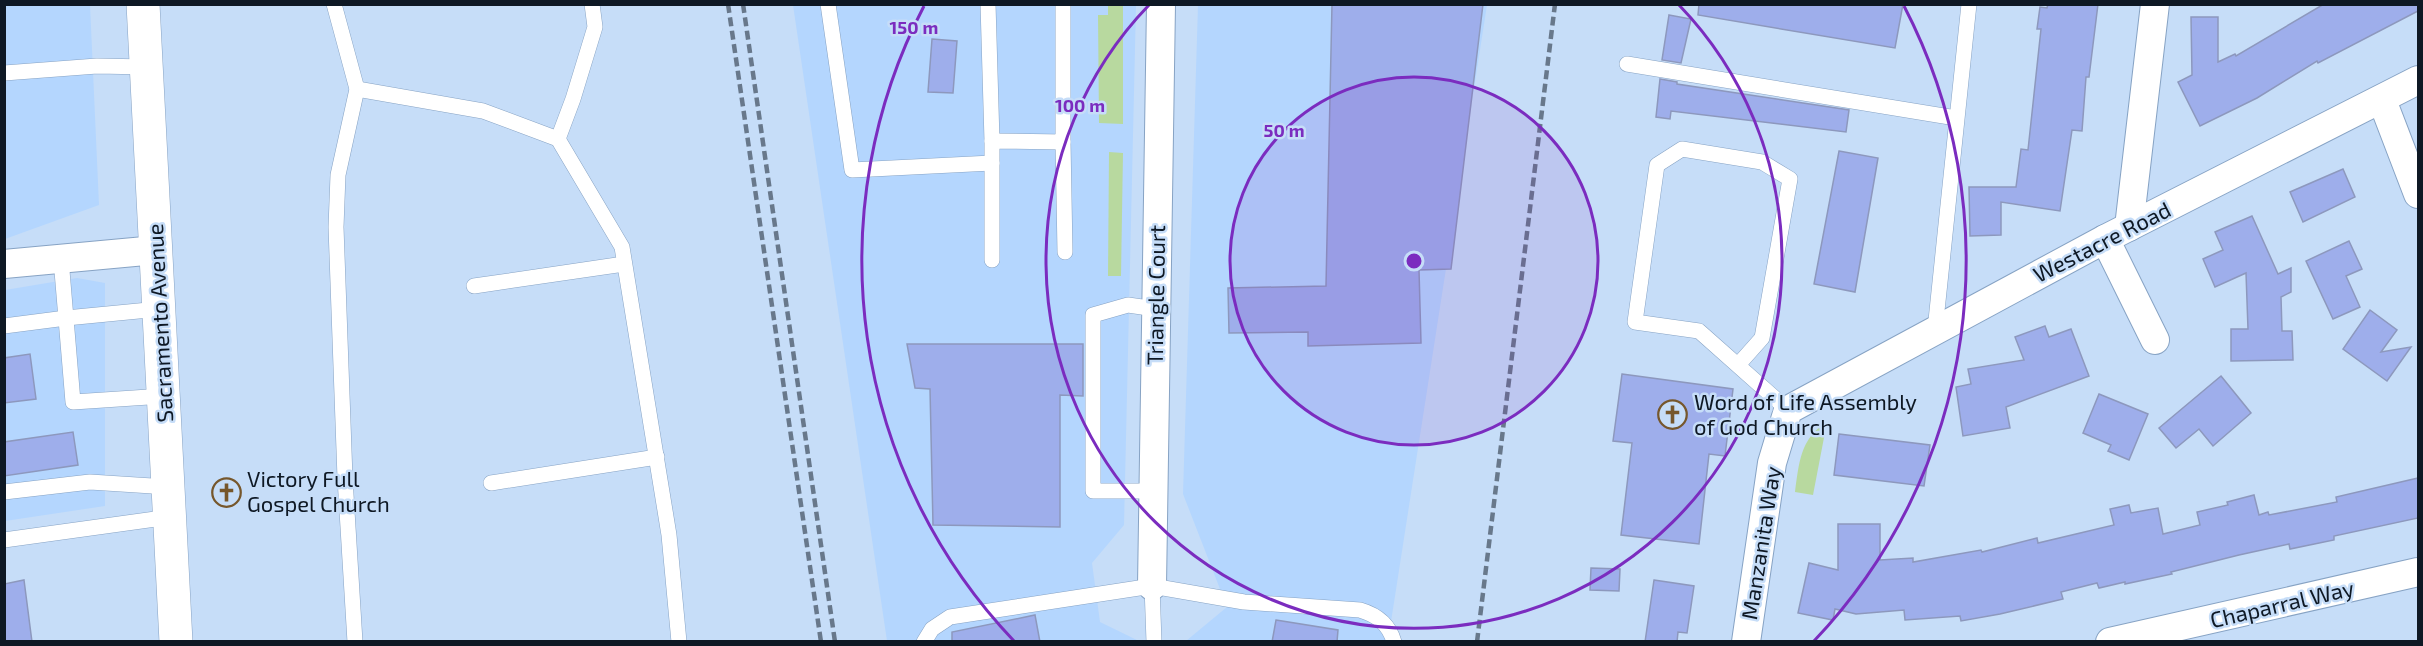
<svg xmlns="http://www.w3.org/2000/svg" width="2423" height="646" font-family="'Exo 2',sans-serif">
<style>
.built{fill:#b4d6fe}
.green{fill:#b8d99f}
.building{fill:#9eaeeb;stroke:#8d98bd;stroke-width:1.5}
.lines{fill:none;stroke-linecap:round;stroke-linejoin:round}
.service-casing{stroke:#87a3c4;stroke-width:16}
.minor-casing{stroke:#87a3c4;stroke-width:30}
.secondary-casing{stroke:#87a3c4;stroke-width:34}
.service{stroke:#fff;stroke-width:15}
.minor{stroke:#fff;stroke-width:28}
.secondary{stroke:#fff;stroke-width:33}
.rail{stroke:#68788b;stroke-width:4.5;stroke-dasharray:9 4.5;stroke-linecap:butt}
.ring{fill:none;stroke:#7b2cbf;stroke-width:3}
.labels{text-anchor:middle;stroke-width:5;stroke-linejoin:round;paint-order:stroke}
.street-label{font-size:22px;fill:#0e1824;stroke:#c6ddf8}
.poi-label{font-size:22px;fill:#0e1824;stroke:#c6ddf8;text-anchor:start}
.centre{fill:#7b2cbf;stroke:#c6ddf8;stroke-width:3}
.ring-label{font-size:18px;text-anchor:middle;font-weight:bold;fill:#7b2cbf;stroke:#c6ddf8;stroke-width:5;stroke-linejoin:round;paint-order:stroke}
</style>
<rect width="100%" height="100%" fill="#c6ddf8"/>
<g class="built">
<path d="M4,5h86l9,200 -94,34z"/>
<path d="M793,5h343l-12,520 -32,38 8,59 39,19h-252z"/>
<path d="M1198,5h289l-99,636h-202l41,-34 -44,-113z"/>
<path d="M77,278l28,5v223l-100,15v-231z"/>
</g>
<g class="green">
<path d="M1108,5h15v119l-24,-1 -1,-108h10z"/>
<path d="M1109,152l14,1 -2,123h-13z"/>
<path d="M1827,422l-14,73 -18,-3c4,-28 5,-54 32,-70z"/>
</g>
<g class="building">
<path d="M1332,4h151l-32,265 -32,1 2,73 -113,3v-14l-79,1 -1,-45 98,-2z"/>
<path d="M1699,4h204l-8,44 -197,-33z"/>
<path d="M2048,4h50l-9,73h-3l-4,54 -10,-1 -12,81 -59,-9v33l-31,1 -1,-49h47l5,-38 7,1 13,-121h-4l3,-22 7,1z"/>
<path d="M2324,4h94v7l-100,52 -1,-2 -60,37 -57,28 -22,-44 14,-7 -1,-58h27v45l17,-8 1,2z"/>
<path d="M1669,15l22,4 -10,44 -19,-3z"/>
<path d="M932,39l25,2 -4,52 -25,-1z"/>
<path d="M1660,79l17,3v2l172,26 -3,22 -175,-21 -1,8 -14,-2z"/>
<path d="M1839,151l39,7 -23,134 -41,-8z"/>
<path d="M2343,169l12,28 -52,25 -13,-30z"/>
<path d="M2252,216l26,58 13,-6v24l-10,5 1,34h10l1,29 -62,1v-32h17l-2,-56 -31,14 -12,-28 20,-9 -8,-18z"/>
<path d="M2349,241l13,28 -16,7 14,31 -27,12 -27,-58z"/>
<path d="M2370,310l27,20 -16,22 30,-5 -24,34 -44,-32z"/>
<path d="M2045,326l4,11 22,-8 18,47 -83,31 4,21 -47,8 -7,-49 15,-3 -3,-15 56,-9 -9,-23z"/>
<path d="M907,344h176v52l-23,-1v132l-127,-2 -3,-136 -15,-1z"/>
<path d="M30,354l6,45 -32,4v-45z"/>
<path d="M1622,374l111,15 -8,67 -16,-2 -10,90 -78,-9 11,-92 -19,-2z"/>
<path d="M2221,376l30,37 -38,33 -14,-17 -23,19 -17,-20z"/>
<path d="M2099,394l49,20 -19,46 -21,-9 3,-6 -28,-12z"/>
<path d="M73,432l5,33 -74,11v-34z"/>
<path d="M1839,434l91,11 -6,41 -90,-11z"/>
<path d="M2418,478v40l-84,18v4l-44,9 -1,-5 -50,11 -68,17 1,2 -47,10v-2l-26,6 -2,-5 -36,9 2,7 -63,15 -39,7 -1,-5 -55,4 -1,-10 -48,4 -21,-5 -2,11 -35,-7 11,-50 29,7v-46h42v36l33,-2v4l68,-12 1,2 55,-14 1,5 76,-18 -4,-16 19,-4 2,8 27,-5 5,26 37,-9 -3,-13 31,-7 -1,-3 27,-7 5,20 9,-3 1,3 68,-13 -1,-5z"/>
<path d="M1591,568l29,1 -1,22 -29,-1z"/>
<path d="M24,580l8,62h-28v-58z"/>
<path d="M1654,580l40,6 -7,47 -9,-1 -1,10h-32z"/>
<path d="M1035,615l5,27h-88v-10z"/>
<path d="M1276,620l62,10 -1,12h-65z"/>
</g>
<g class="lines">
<defs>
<g id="service">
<path d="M334,4l23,85 -19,86 -2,52 9,251 10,164"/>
<path d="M828,4l24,166 140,-7v-22l71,1v-138"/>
<path d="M988,4l4,137"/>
<path d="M1627,64l329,54"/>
<path d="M4,73l93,-7 50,1"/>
<path d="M357,89l126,22 75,28 64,108 47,288 10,107"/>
<path d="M558,139l15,-40 22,-72 -3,-23"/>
<path d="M1063,142l2,110"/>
<path d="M992,163v97"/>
<path d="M61,259l12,143 91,-6"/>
<path d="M474,286l150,-22"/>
<path d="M4,326l62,-8 93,-9"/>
<path d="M1935,330l34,-326"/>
<path d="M1738,365l24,-27 28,-159 -28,-17 -80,-13 -25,16 -22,157 64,9 89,79"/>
<path d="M491,483l166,-26"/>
<path d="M1154,491h-61v-176l35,-10 28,4"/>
<path d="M4,492l86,-10 78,5"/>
<path d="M4,540l166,-23"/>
<path d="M1152,586l2,56"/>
<path d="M924,642l8,-13 18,-12 202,-31 92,16 116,8c17,5 29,14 34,32"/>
</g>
<g id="minor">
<path d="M2382,100l36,94"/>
<path d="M2129,227l26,-223"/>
<path d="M2105,239l50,101"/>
<path d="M4,264l152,-14"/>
<path d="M1152,586l9,-582"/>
<path d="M1746,642l26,-179 16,-53 317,-171 313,-159"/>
<path d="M2110,642l308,-70"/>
</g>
<path id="secondary" d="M143,4l33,638"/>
</defs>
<use href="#service" class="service-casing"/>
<use href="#minor" class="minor-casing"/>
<use href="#secondary" class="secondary-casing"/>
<use href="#service" class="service"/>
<use href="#minor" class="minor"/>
<use href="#secondary" class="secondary"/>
<g class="rail">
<path d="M728,4l93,638"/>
<path d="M743,4l92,638"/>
<path d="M1477,642l78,-638"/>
</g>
</g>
<circle cx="1414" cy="261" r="184" fill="#7b2cbf" fill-opacity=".12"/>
<g class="ring">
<circle cx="1414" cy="261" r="184"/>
<path d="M1679 5A368 368 0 1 1 1149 5"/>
<path d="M1014 641A552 552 0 0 1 924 6M1904 6A552 552 0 0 1 1814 641"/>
</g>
<defs>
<symbol id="church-ring" viewBox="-11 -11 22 22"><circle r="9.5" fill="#c6ddf8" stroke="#76572c" stroke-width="1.5"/><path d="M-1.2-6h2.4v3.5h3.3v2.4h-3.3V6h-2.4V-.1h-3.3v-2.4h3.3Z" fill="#76572c"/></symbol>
</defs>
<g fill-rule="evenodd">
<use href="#church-ring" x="1656" y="398" width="33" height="33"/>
<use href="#church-ring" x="210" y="476" width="33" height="33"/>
</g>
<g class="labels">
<g class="street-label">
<text transform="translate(2102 242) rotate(-27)" y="8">Westacre Road</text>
<text transform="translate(1156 295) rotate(-89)" y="8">Triangle Court</text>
<text transform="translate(160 323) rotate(-93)" y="8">Sacramento Avenue</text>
<text transform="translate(1761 543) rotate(-81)" y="8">Manzanita Way</text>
<text transform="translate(2282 604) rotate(-13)" y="8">Chaparral Way</text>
</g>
<g class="poi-label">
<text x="1694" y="410">Word of Life Assembly<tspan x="1694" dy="25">of God Church</tspan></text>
<text x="247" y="487">Victory Full<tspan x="247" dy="25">Gospel Church</tspan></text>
</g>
</g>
<circle cx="1414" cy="261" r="9" class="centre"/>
<g class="ring-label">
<text x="914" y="34">150 m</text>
<text x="1080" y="112">100 m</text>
<text x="1284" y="137">50 m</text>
</g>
<rect width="2423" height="646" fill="none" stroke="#0e1824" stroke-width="12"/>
</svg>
